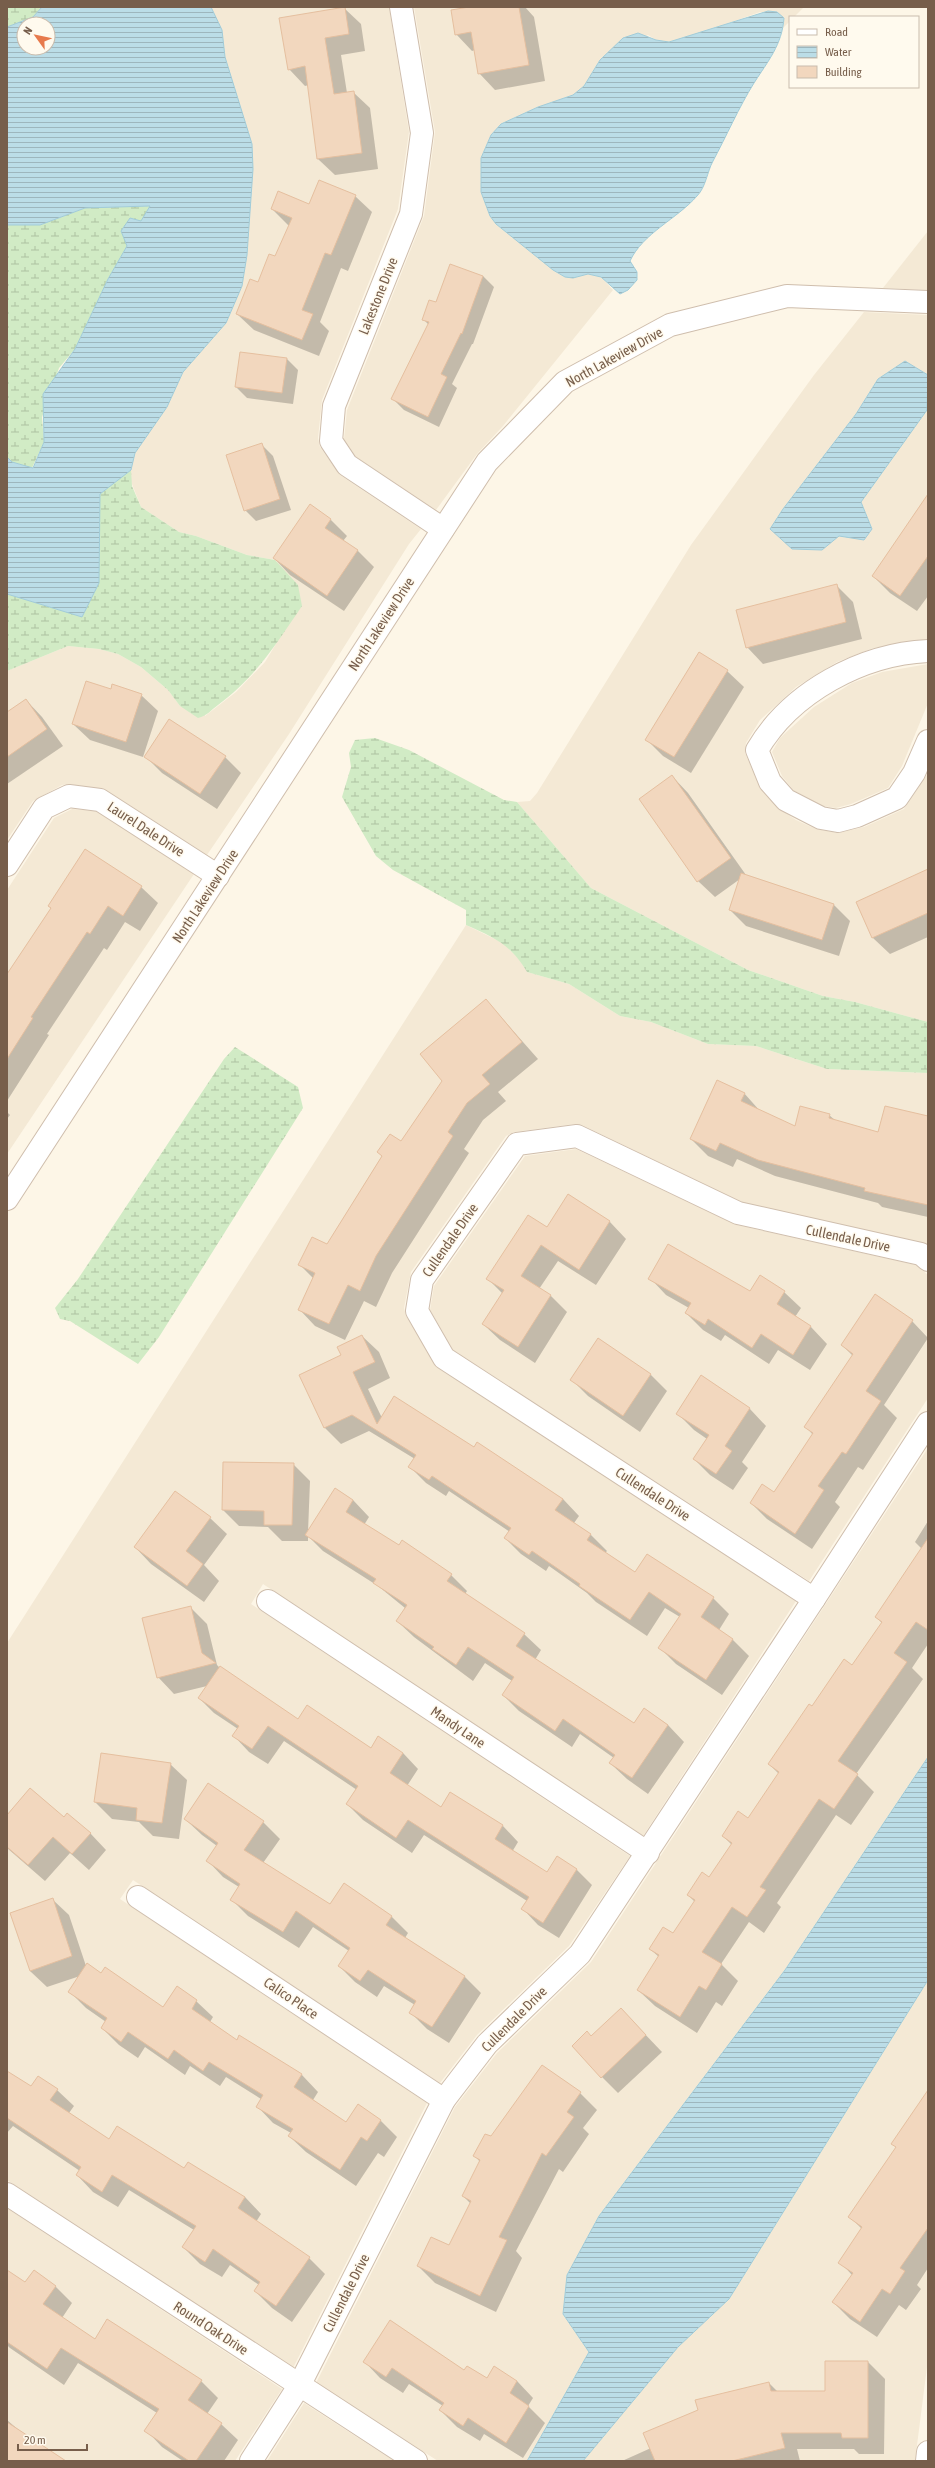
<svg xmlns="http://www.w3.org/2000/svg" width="935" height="2468" font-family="'Asap Condensed',sans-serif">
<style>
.residential{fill:#f4e9d5}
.wetland{fill:url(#wetland-marsh)}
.water{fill:url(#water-rules);stroke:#a1ccd9;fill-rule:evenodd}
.shadow{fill:#0003}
.building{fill:#f2d7be;stroke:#e5bf9f}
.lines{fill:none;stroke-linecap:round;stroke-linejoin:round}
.minor-casing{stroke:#cfbead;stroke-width:24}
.tertiary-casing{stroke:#cfbead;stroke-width:24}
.minor{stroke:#fff;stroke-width:22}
.tertiary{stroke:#fff;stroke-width:22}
.labels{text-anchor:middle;stroke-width:3;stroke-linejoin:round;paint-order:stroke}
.street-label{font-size:14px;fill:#775e4b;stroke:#fffaee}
</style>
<defs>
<pattern id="wetland-marsh" width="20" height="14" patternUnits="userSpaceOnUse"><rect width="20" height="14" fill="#d1ebc5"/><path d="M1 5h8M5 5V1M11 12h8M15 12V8" fill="none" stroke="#aec2a2"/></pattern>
<pattern id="water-rules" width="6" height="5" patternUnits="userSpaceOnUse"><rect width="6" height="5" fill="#bbdde7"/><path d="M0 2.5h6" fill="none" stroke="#9db6bd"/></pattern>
</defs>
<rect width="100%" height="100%" fill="#fdf6e7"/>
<g class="residential">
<path d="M211,7h178l20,125 -11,77 -76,191 -4,38 2,9 20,28 81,54 -12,15 -120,190 -82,121 -101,-65 -37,-6 -7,1 -29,16 -26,39v-169l61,-25 31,3 19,5 23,13 27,23 12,16 25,10 31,-24 29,-30 14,-23 -4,-79 -28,-5 -51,-19 -17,-4 -38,-25 -11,-28 1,-17 4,-9 32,-46 16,-35 43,-49 16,-37 5,-31 6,-86 -28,-112 -3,-27z"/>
<path d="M414,7h390l-10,10h-4v4l-7,7 1,-10 -24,-6 -56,20 -35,10 -13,-2 -8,-5 -48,25 -16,26 -11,9 -35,12 -37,17 -10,11 -10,23v34l9,24 7,8 56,46 12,7 8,1 15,-4 13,3 12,13 -110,136 -26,28 -41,56 -80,-53 -12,-18 3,-29 77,-194 11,-84z"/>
<path d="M928,231v59l-45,-2z"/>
<path d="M864,312l64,3v60l-23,-14 -27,18 -22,35 -73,95 -12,20 51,21 17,-14 15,2 18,-9 -11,-27 66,-92 1,-5v234l-55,9 -36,14 -41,25 -36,33 -14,23 -1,10 14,32 18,22 19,13 20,9 22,4 26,-6 40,-18 24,-36v249l-73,-20 -32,-6 -75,-26 -157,-82 -74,-86 13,-1 7,-8 154,-248 123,-170z"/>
<path d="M928,664v39l-26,63 -14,22 -37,16 -15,4 -13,-2 -29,-15 -12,-15 -10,-24 8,-14 34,-31 38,-24 30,-11z"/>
<path d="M72,809l24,2 98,63 -187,280v-264l47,-72z"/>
<path d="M466,925l37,18 17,17 7,12 42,12 51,32 31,6 57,22 48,2 71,23 101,4v171l-187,-42 -159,-77 -8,-1 -60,8 -8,4 -95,136 -7,36 2,8 32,52 358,233 -153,235 -380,-252 -12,20 379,252 -61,90 -92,89 -37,48 -307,-203 -13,19 307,204 -134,265 -286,-188v-537z"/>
<path d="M576,1149l161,76 179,40 12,10v123l-119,183 -356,-231 -23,-40 4,-24 91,-130z"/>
<path d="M928,1448v309l-143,213 -186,246 -32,59 -4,39 26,38 -62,109h-89l-122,-78 139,-276 42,-54 94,-91z"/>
<path d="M928,1980v379l-13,102h-332l95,-114 51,-48z"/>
<path d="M7,2208l275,181 -47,72h-228z"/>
<path d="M304,2403l90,58h-127z"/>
</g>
<g class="wetland">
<path d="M7,7h35l-9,10 -26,10z"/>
<path d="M151,206l-43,73 -33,70 -16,19 -17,49 2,25 -12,26 -20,-6 -5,-5v-232h33l45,-17z"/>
<path d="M131,470l1,16 9,21 38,25 17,4 51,19 28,5 23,25 4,21c-26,38 -46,71 -84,99 -7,5 -11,11 -20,13l-18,-12 -12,-16 -27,-23 -23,-13 -19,-5 -31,-3 -61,25v-77l75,23 16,-34 2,-89z"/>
<path d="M375,738l34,12 95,50 13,2 74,86 157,82 75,26 32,6 73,20v51l-101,-4 -71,-23 -48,-2 -57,-22 -31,-6 -51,-32 -42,-12c-17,-28 -32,-34 -61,-47v-15l-73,-40 -17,-14 -34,-59 9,-30 -2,-14 6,-13z"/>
<path d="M235,1047l63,40 5,21 -144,229 -21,27 -68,-43 -10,-2 -5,-11 23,-29 146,-220z"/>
</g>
<g class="water">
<path d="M42,7h169l11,23 3,27 27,87 1,25 -6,86 -5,31 -16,37 -43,49 -16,35 -32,46 -4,17 -31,24 -1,89 -17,34 -75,-23v-137l5,5 21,6 11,-26 -1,-48 32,-45 33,-70 19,-33 -6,-15 9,-13 11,3 9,-15 -65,2 -45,17h-33v-198l26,-10zM24,24h24v24h-24z"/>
<path d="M768,11l9,1 7,6c-2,27 -16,43 -30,65 -15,24 -27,52 -41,78 -6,11 -7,26 -16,35 -20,23 -54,37 -67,65l7,11v8l-9,10 -8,4 -19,-17 -13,-3 -15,4 -8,-1 -12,-7 -57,-46 -6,-8 -9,-24v-34l10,-23 10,-11 37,-17 35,-12 11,-9 16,-26 23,-22 15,-5 18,7 13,2z"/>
<path d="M905,361l23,14 -1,35 -66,92 11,27 -8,11 -25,-4 -17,14 -30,-1 -22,-20 13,-20 73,-95 22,-35z"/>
<path d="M928,1757v223l-199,319 -51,48 -95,114h-56l62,-109 -26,-38 4,-39 32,-59 186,-246z"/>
</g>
<g class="shadow">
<path d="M476,7h49l9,10 11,64 -50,9 -16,-17 -4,-23 -3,1 -16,-17z"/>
<path d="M344,8l17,16 4,27 -24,4 6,38 6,-1 17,16 8,61 -43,6 -17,-16 -9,-74 -4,1 -16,-17z"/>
<path d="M355,196l17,16 -24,59 -7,-3 -21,54 9,9 -10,25 -65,-26 -17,-16 39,-57 13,-31 -17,-17 38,-3z"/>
<path d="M483,276l11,11 -21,57h-1l-20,40 5,4 -18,39 -35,-17 -11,-11 36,-74 -6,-6 14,-15z"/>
<path d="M287,359l11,11 -5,34 -46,-6 -11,-11z"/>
<path d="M262,445l11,11 18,54 -35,11 -11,-11z"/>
<path d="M928,496v100l-11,15 -27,-18 -17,-17z"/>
<path d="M310,506l21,14 16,16 -4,5 15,10 16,16 -30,44 -54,-36 -16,-17z"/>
<path d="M836,585l17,17 9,37 -99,25 -16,-17z"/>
<path d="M727,671l17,16 -53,86 -28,-17 -16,-16z"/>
<path d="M112,691l29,4 17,16 -15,46 -53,-17 -17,-16z"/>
<path d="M26,700l16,17 21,29 -56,38v-70z"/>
<path d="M145,756l80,1 16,16 -24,36 -55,-36z"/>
<path d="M672,776l16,17 58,82 87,29 17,17 -11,35 -93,-30 -16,-16 10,-31 -25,18 -17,-16z"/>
<path d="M928,870v67l-38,17 -17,-16 -16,-35z"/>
<path d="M141,887l17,16 -18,28 -15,-9 -18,28 -3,-2 -57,86 2,1 -42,66v-125l44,-67 -2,-3z"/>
<path d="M486,1000l52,59 -40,33 8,9 -23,19 -19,29 5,4 -77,120 -16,34 -12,-6 -19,39 -30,-14 -16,-17 15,-30 -15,-15 28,-19 55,-89 -4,-4 23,-9 42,-62z"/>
<path d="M744,1093l16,18 35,17 34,-13 7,6 43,12 49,-16v100l-46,-10 -4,-4 -103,-27 -38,-17 -4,8 -25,-11 -17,-17z"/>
<path d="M7,1112l3,3 -3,4z"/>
<path d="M569,1195l41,27 16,17 -30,46 -38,-24 -19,28 12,7 16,16 -32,51 -35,-23 -17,-16 20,-30 -15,-15 59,-51z"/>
<path d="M650,1278l100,14h34l17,16 -6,9 16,10 16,17 -17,26 -32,-20 -9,14 -44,-29 -4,6 -18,-11 -17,-17 3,-5 -23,-13z"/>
<path d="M912,1321l16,17 -44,67 13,13 -34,52 -5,-3 -23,35 5,5 -28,42 -45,-30 -16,-16 23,-10 39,-58 -7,-8 47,-71 -11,-11z"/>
<path d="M362,1336l17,16 11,26 -22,11 14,29 93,30 88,51 16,17 -5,7 17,12 16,16 -2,2 30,20 78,25 16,16 -10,16 13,9 17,17 -27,39 -46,-31 -16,-16 20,-31 -15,-9 -18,28 -51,-34 -9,-9 -38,-27 -3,5 -25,-17 -16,-16 5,-6 -61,-41 -3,5 -20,-13 -16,-16 5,-8 -46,-28 -28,13 -16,-16 -25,-53 43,-20z"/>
<path d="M599,1340l52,35 16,16 -27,41 -52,-36 -16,-16z"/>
<path d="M701,1377l49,32 16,17 -24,36 6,6 -15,22 -23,-15 -16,-16 13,-20 -13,-9 -17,-17z"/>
<path d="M293,1464l17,17 -2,51 45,-32 16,17 -5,8 87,50 16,16 -2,3 59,40 17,16 -6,10 99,65 11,-16 23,16 16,17 -36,52 -21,-15 -17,-16 4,-5 -34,-24 -8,13 -53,-36 -16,-16 9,-14 -27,-18 -12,18 -59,-44 -17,-16 8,-13 -27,-22 -55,-35 -15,-15v5h-26l-14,-14 -29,-1 -16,-16z"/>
<path d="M210,1518l17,16 -23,31 15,16 -15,21 -53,-38 -16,-17z"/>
<path d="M928,1521v123l-16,24 11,11 -67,95 18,18 -23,33 -15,-10 -59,88 4,4 -17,26 -15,-11 -28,42 17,17 -16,25 -6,-4 -19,31 -42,-27 -17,-16 21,-33 -9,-8 23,-15 22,-32 -7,-7 22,-17 22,-33 -9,-9 26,-17 30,-45 -10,-10 43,-57 41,-41 29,-43 -6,-6 46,-68 -7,-7z"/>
<path d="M190,1607l17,17 10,41 3,3 78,52 73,29 32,4 15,16 -11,17 35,22 9,-14 52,32 15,16 -6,10 35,22 10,-17 20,13 15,15 -33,53 -21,-13 -15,-16 4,-8 -103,-66 -12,18 -49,-33 -16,-16 10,-14 -73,-49 -16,23 -19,-12 -15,-16 4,-7 -24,-16 -15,-15 8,-12 -33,8 -16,-17z"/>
<path d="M170,1764l17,16 -8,59 -26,-3 -14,-14 -27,-3 -17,-17z"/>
<path d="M7,1817l57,2 26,14 16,17 -17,20 -19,-17 -25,28 -38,-33z"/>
<path d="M185,1819l78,3 17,17 -17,24 67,42 14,-21 48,33 16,16 -3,5 60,39 16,16 -32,50 -22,-14 -16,-16 4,-8 -31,-19 -7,11 -22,-15 -16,-16 10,-15 -36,-24 -14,21 -51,-32 -17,-17 8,-12 -16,-10 -16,-17 10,-14 -15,-11z"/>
<path d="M52,1899l17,16 17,51 77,42 14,-20 19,13 17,16 -3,5 27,19 3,-4 62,38 16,17 -5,8 33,23 12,-17 23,15 16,16 -13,20 -6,-4 -22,33 -50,-34 -17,-16 2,-3 -18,-10 -16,-17 4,-7 -35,-22 -6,9 -30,-20 -5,9 -40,-28 -7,11 -19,-13 -17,-17 4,-6 -20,-14 -17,-17 11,-15 -33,11 -17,-16z"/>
<path d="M621,2009l41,43 -44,41 -16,-16 -11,-40z"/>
<path d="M542,2066l38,27 17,17 -14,18 6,6 -26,38 -4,-3 -43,82 6,7 -26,54 -61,-29 -17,-17 32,-19 21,-43 -8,-8 17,-34 -5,-6 16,-18z"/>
<path d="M7,2072l25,16 25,2 17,16 -5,7 40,27 75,29 61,28 16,17 -5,8 53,36 16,16 -33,48 -20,-14 -17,-17 4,-6 -29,-20 -8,12 -22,-13 -17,-17 11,-17 -65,-40 -11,17 -25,-15 -16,-17 3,-4 -67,-45 -6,7z"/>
<path d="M928,2107v161l-11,17 4,4 -15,21 -7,-5 -22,32 -27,-18 -17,-17 19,-27 -12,-13 22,-33 -12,-12 47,-69 -4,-4z"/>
<path d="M7,2271l19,13 29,2 17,17 -10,15 33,22 106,41 17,17 -11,16 14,10 17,16 -14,21h-41l-21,-14 -16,-17 11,-17 -79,-50 -14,22 -54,-37 -3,-3z"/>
<path d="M364,2361l123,18 30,2 16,17 -5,8 17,17 -22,35 -39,-24 -4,7 -23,-14 -17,-17 3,-4 -34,-22 -6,9 -23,-15z"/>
<path d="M826,2362h42l17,17 -1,75h-25l-5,-5h-57l3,12h-178l29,-13 118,-65 9,9h48z"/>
<path d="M7,2420l14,12 40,29h-54z"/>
</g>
<g class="building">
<path d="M345,7l4,27 -24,4 9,56 20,-3 8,62 -45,6 -12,-93 -17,4 -9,-52z"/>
<path d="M469,7h50l10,58 -51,9 -7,-42 -16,3 -4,-25z"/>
<path d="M319,180l37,15 -25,60 -6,-2 -23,57 11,4 -11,26 -66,-26 14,-35 8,3 11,-28 6,2 17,-38 -21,-9 7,-18 31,13z"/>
<path d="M450,264l33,12 -21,58 -1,-1 -20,41 6,3 -19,40 -37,-18 38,-77 -7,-2 7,-20 7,2z"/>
<path d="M240,352l47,6 -5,35 -47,-6z"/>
<path d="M262,443l18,56 -36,12 -18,-56z"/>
<path d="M928,494v62l-28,40 -28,-20z"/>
<path d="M310,504l21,15 -6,9 33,22 -31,46 -54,-38z"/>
<path d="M837,584l9,38 -100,26 -10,-38z"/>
<path d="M699,652l29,18 -54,87 -29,-17z"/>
<path d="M86,681l25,8 1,-5 30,10 -16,48 -54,-18z"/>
<path d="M26,699l21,30 -40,28v-45z"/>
<path d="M169,719l57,37 -26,38 -56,-37z"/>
<path d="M672,775l59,83 -34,24 -58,-83z"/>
<path d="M85,849l57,37 -19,30 -15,-10 -18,28 -3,-2 -56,85 2,1 -26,41v-85l44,-66 -3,-2z"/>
<path d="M928,869v44l-56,25 -16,-36z"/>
<path d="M741,873l93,31 -12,36 -93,-30z"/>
<path d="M486,999l36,43 -40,33 8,9 -23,19 -19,29 5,4 -77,120 -16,35 -12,-6 -19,39 -31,-14 17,-37 -17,-8 14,-28 15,7 55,-88 -5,-4 13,-18 11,7 41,-60 -22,-27z"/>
<path d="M717,1080l28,13 -4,8 54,25 5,-20 30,8 -1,4 49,14 7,-26 43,10v89l-64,-14 1,-3 -107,-28 -38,-17 -4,8 -26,-12z"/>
<path d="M568,1194l42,27 -31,49 -38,-25 -20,31 30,19 -33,52 -36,-23 22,-34 -18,-11 42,-64 19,12z"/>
<path d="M668,1244l82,47 10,-16 25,16 -8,13 34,22 -18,29 -32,-21 -9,14 -44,-29 -3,6 -20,-12 6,-10 -43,-24z"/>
<path d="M875,1294l38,26 -47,71 15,10 -35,53 -4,-2 -24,34 6,4 -29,44 -45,-31 12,-19 12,8 39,-59 -9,-6 49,-73 -12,-9z"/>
<path d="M362,1335l13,27 -22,10 24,52 17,-28 80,51 3,-5 86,57 -8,11 36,24 -4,6 48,32 12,-18 67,43 -13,20 32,22 -27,41 -48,-32 23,-34 -32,-22 -19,28 -51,-34 1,-2 -48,-33 -3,4 -25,-17 7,-10 -79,-52 -3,4 -21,-13 8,-12 -64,-40 -28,13 -25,-53 42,-20 -4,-8z"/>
<path d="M598,1338l53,36 -28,42 -53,-36z"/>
<path d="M701,1375l49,33 -25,38 7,5 -16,23 -23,-15 16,-24 -33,-21z"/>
<path d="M223,1462l71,1 -2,62h-28v-14l-42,-1z"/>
<path d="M335,1488l18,12 -7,12 53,33 3,-5 50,34 -5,7 78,52 -9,13 118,77 10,-15 24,17 -36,53 -23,-15 6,-8 -52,-36 -8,12 -53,-36 12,-18 -46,-30 -12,18 -24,-16 2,-2 -38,-26 11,-16 -34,-22 3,-4 -71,-44z"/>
<path d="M175,1491l36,26 -25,34 17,13 -16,22 -53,-39z"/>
<path d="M928,1538v92l-12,-8 -22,31 13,9 -69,99 20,13 -24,35 -15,-10 -59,88 6,3 -19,27 -15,-10 -30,45 20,12 -16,26 -7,-4 -19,31 -43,-27 22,-35 -10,-6 14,-22 10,6 22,-33 -8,-5 15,-23 7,5 23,-34 -10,-7 16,-25 10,7 31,-46 -11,-8 41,-60 3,2 32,-47 8,6 30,-43 -7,-5z"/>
<path d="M191,1606l11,47 14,10 -59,15 -15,-60z"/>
<path d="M220,1666l78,53 9,-14 64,43 7,-12 25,17 -13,20 51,34 9,-15 53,33 -8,14 52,33 10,-16 20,13 -34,54 -22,-14 8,-12 -121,-77 -12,18 -50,-34 12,-18 -90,-60 -16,23 -20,-13 7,-10 -41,-28z"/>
<path d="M101,1753l70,10 -9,60 -26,-3 1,-12 -43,-6z"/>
<path d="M208,1783l56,38 -20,29 86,54 14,-21 48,33 -6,9 79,51 -33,51 -23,-14 7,-12 -48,-31 -8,11 -22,-15 12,-18 -54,-37 -13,21 -53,-32 10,-16 -34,-23 12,-18 -34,-24z"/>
<path d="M30,1788l34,29 3,-4 24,20 -19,21 -19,-17 -25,28 -21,-18v-32z"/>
<path d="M53,1898l19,58 -42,15 -20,-58z"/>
<path d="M87,1963l14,10 4,-6 58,40 14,-21 20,14 -5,9 45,31 2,-5 63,39 -8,13 52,35 12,-18 23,16 -14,21 -6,-4 -21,33 -52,-34 5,-7 -37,-22 7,-12 -54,-33 -6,9 -29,-21 -6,9 -40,-27 -7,10 -20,-14 6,-10 -39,-26z"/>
<path d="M621,2008l25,27 -45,43 -29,-32 15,-15 4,5z"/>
<path d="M542,2065l39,27 -14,20 7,5 -28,39 -4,-3 -43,84 8,3 -27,56 -63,-30 14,-29 18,8 22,-44 -9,-5 18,-36 -7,-4 12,-22 6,2z"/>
<path d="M7,2071l24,15 7,-10 20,13 -8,11 59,39 8,-13 67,42 4,-6 57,35 -7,11 72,49 -34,49 -22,-15 6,-9 -47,-33 -8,13 -23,-15 14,-21 -84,-51 -10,17 -26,-17 5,-8 -74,-49z"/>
<path d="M928,2090v138l-28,40 5,3 -15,23 -8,-5 -22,33 -28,-20 21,-29 -15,-10 24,-36 -14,-10 48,-70 -5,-3z"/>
<path d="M7,2270l18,12 9,-12 22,16 -13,18 52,35 12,-20 95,61 -14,20 34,23 -26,38h-7l-45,-30 15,-22 -98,-61 -14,21 -40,-27z"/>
<path d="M390,2320l74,50 3,-4 20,12 7,-12 23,15 -7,12 19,13 -23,37 -38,-25 -5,8 -24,-16 5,-7 -52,-35 -6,9 -23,-15z"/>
<path d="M825,2361h43v77h-26l-1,-5h-60l4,15 -53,13h-77l-12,-28 55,-23 -3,-10 74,-18 2,9h54z"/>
<path d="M7,2422l59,39h-59z"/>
</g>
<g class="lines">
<defs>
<g id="minor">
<path d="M401,7l21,126 -11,81 -77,192 -3,35 16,24 96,64"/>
<path d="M928,651c-66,3 -137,41 -171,99l13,32 16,18 35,18 17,3 19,-5 40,-18 17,-25 14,-32"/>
<path d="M7,865l37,-57 25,-12 31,4 118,76"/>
<path d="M928,1260l-7,-6 -183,-41 -161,-77 -60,8 -95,136 -5,31 27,47 370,241 114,-176"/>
<path d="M268,1601l380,252"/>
<path d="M138,1897l306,203"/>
<path d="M7,2194l409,267"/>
<path d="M251,2461l48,-75 145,-286 43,-56 93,-90 234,-355"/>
<path d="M927,2461l1,-9"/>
</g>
<path id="tertiary" d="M7,1199l480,-737 78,-80 105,-57 117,-29 141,6"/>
</defs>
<use href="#minor" class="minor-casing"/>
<use href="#tertiary" class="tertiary-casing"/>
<use href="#minor" class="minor"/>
<use href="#tertiary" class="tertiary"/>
</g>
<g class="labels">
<g class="street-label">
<text transform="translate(378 296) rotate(-68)" y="5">Lakestone Drive</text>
<text transform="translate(614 357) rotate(-29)" y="5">North Lakeview Drive</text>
<text transform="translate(381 624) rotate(-57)" y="5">North Lakeview Drive</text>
<text transform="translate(146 829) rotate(33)" y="5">Laurel Dale Drive</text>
<text transform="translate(205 896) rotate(-57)" y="5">North Lakeview Drive</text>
<text transform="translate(848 1238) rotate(12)" y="5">Cullendale Drive</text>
<text transform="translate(450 1240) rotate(-55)" y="5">Cullendale Drive</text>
<text transform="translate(653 1494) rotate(33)" y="5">Cullendale Drive</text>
<text transform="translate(458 1727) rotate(34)" y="5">Mandy Lane</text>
<text transform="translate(291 1998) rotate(34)" y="5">Calico Place</text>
<text transform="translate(514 2019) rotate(-45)" y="5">Cullendale Drive</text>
<text transform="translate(346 2293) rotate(-63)" y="5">Cullendale Drive</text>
<text transform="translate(211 2328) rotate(33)" y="5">Round Oak Drive</text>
</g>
</g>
<rect width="935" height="2468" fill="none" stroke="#775e4b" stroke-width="16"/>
<rect x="789" y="16" width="130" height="72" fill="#fffaee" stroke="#c9bcad"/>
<rect x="797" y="29" width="20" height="6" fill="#ffffff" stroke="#c9bcad"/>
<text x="825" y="36" font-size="12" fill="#775e4b">Road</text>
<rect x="797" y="46" width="20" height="12" fill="url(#water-rules)" stroke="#c9bcad"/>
<text x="825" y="56" font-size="12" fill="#775e4b">Water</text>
<rect x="797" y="66" width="20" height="12" fill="#f2d7be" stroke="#c9bcad"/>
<text x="825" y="76" font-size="12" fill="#775e4b">Building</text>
<g transform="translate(36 36) rotate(303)"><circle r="19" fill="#fffaee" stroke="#c9bcad"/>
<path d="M0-3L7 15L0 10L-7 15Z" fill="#e77a4c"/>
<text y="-6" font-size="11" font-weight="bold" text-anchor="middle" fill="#775e4b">N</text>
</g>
<path d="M18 2444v6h69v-6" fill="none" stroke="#775e4b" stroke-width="2"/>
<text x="24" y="2444" font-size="12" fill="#775e4b" stroke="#fffaee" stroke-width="3" paint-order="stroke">20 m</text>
</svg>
